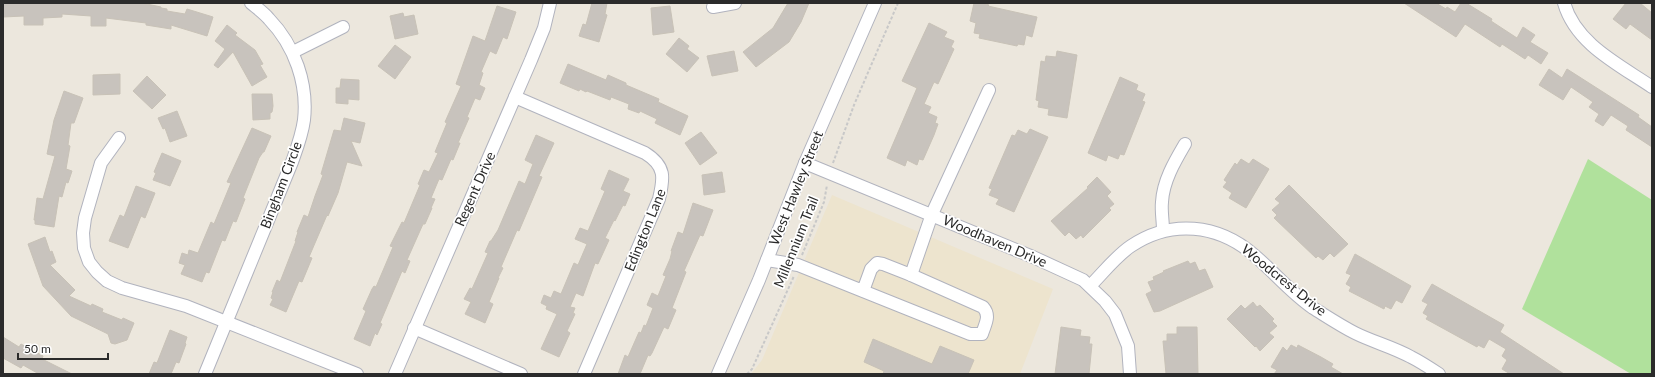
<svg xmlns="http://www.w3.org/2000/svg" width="1655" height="377" font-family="Lato,sans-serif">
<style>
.education{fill:#ede4ce}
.green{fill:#b0e19c}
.building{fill:#c8c3bd;stroke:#c8c2b7}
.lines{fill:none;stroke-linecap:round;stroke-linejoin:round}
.minor-casing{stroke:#b1b3be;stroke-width:14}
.path{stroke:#c8c8c8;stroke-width:2;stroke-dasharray:3 2;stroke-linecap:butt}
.minor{stroke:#fff;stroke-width:12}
.labels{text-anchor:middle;stroke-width:3.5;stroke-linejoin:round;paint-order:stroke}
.street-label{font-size:14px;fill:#2b2b2b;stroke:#fff}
</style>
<rect width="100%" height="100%" fill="#ece7dd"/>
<path class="education" d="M832,195l221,94 -33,85h-269l11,-14z"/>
<path class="green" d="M1588,159l64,41v174h-21l-109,-65z"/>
<g class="building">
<path d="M3,3h139l19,4v1l6,1v2l18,3 2,-5 26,8 -6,19 -36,-11v4l-25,-4v-2l-40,-5v8h-15v-10l-29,-2v3l-19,1v7h-19v-9l-21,1z"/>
<path d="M592,3h15l-2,11 2,1 -8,27 -20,-6 4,-12 3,1z"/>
<path d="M788,3h21l-8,19 -12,20 -33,25 -13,-15 30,-24z"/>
<path d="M974,3h8l7,2 -1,1 49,11 -5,20 -6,-2 -2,10 -6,-1 -1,2 -38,-8 1,-4 -6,-1 2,-10 -6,-2z"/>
<path d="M1404,3h32l10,6 1,-2 8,5 6,-9h5l26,16 -1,2 26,17 6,-11 12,8 -5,7 18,11 -7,11 -13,-9 -3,4 -23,-15 -2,3 -35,-23 -9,13z"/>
<path d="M1626,3h14l12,10v27l-22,-16 -4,5 -13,-10z"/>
<path d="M497,6l19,6 -9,27 -4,-2 -7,17 -6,-3 -9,21 2,1 -4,12 6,3 -5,12 -5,-2 -8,19 2,1 -11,25h2l-7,17 -2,-1 -9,21 -3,-1 -8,19 4,1 -4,9h1l-7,16h-2l-16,36 3,1 -5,12 -3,-2 -22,52 2,1 -5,11 -2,-2 -5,13 -16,-7 12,-28 -3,-2 9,-20 2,-3 2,1 17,-40 -3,-1 12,-24 2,1 16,-38 -2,-1 6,-14 5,2 9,-19 -3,-1 12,-29 -2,-1 16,-36 -5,-2 17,-48 12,5z"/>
<path d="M670,6l4,26 -21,3 -2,-27z"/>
<path d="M403,13l1,4 10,-2 4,19 -23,5 -5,-23z"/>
<path d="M929,23l18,9 -3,5 10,4 -3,6 3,2 -16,35 -4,-2 -10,22 7,3 -3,6 9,4 -2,6 3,1 -4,11 -11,25 -4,-1 -2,6 -10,-5 -2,6 -18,-8 30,-70 -15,-7z"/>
<path d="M227,25l10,8 -2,2 20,15 8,14 -3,1 7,12 -15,9 -19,-34 -15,16 -4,-3 11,-16 -10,-8z"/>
<path d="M679,38l10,8 -2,3 12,9 -12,14 -21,-18z"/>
<path d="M395,45l16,12 -16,22 -17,-13z"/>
<path d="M734,51l4,20 -26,5 -5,-20z"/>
<path d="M1057,51l20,4 -10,63 -19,-3 1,-6 -11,-2 1,-6 -3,-1 5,-39 4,1 1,-6 10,1z"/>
<path d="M568,64l38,16 2,-5 18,8v2l33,14 -1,3 30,14 -8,19 -25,-12 2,-4 -17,-8 -1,2 -11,-4 1,-5 -18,-7 -1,3 -23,-9 -1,1 -6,-3 -1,2 -19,-8z"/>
<path d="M1549,69l13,9 5,-9 72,46 -1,2 14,10v20l-26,-17 2,-4 -17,-11 -8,11 -8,-5 4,-7 -10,-7 4,-5 -22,-15 -8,13 -24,-15z"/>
<path d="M120,74v20l-27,1v-20z"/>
<path d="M147,76l19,19 -14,14 -19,-18z"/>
<path d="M1120,77l18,8 -2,5 9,4 -3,7 3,1 -21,53 -4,-1 -2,5 -10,-4 -2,6 -18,-8z"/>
<path d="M341,79l18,1v20l-11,-1v5l-12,-1v-15h4z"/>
<path d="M64,91l19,7 -9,25h-3l-3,22 2,1 -4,23 6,2 -4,12 -2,-1 -4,15 -3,-1 -5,31 -19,-3v-4h-1l3,-22 6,1 12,-43 -8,-2 7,-34z"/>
<path d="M252,94h20l1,12 -1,6 -2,1v6l-17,1z"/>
<path d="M177,111l10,25 -17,6 -5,-14 -2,1 -5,-11z"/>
<path d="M344,118l21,5 -5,20 -9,-2 11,25 -15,-4 -9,31 -10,23 -1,-1 -18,42 3,1 -10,24 -3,-1 -13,31 -16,-7 3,-6 -2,-1 2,-6h-1l5,-12 3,2 16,-41h-1l3,-9h-1l7,-17 4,2 7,-21 8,-21 -2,-1 13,-44 7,1z"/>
<path d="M252,128l19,8 -7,16h-1l-4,6 -16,40 2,1 -9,23 -3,-1 -8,20 -3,-1 -13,33 -3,-1 -4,10 -21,-8 4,-9 -6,-2 3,-10 6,2 1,-5 9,3 13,-31 3,2 17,-41 -4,-1z"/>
<path d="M1030,129l18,8 -34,75 -18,-8 3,-5 -10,-4 3,-6 -3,-1 23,-53 3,1 3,-6 9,4z"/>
<path d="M701,132l16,21 -17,12 -15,-22z"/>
<path d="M536,135l18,8 -15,33 3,1 -23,54 -2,-1 -16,37 2,1 -5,10h1l-10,24 4,2 -8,19 -20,-9 6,-12 -7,-3 6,-11 2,1 16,-36 -3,-1 5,-11h1l7,-11 21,-49 6,3 8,-20 -8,-4z"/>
<path d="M162,153l19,8 -11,25 -17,-6 3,-7 -2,-1z"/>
<path d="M1241,159l8,5 4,-5 16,10 -23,39 -17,-10 3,-5 -9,-6 4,-5 -3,-2 11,-17 2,2z"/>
<path d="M609,170l20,9 -6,12 7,3 -5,12 -2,-1 -8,16 -1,-1 -9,18 4,2 -11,24 -3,-1 -12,33 -7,-3 -6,14 5,1 -2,5 2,1 -8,17 3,2 -11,24 -18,-8 16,-35 -11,-5 1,-3 -6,-3 3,-8 7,3 3,-7 7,3 13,-31 4,2 9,-21 -12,-5 5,-11 8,3 17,-40 -4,-2z"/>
<path d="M722,172l3,20 -21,3 -2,-20z"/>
<path d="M1097,177l14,15 -4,4 7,8 -5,4 2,2 -28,28 -2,-3 -5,4 -7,-7 -4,4 -14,-15 37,-33 -1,-1z"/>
<path d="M1289,185l59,59 -14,13 -4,-4 -7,7 -5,-4 -2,2 -42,-40 3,-3 -5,-5 8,-7 -5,-4z"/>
<path d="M136,186l19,7 -10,25 -4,-2 -13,32 -19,-7 11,-26 4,2z"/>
<path d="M693,203l20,7 -10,26 -3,-1 -16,36 2,1 -14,36 4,2 -8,19 -4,-2 -12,26 -2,3 -2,-1 -8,19h-22l7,-19 3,2 11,-25 2,1 3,-8 2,1 7,-18 -6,-3 5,-12 6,3 8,-20 -3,-1 7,-16 2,-8h-1l7,-19 5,2z"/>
<path d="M45,237l5,15 2,-1 4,11 -6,3 25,25 -6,6 22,10 1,-2 11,5 -1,3 20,8 1,-2 11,5 -7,17 -12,4 -4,-1 -3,-9 -37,-18 -28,-30 -15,-42z"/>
<path d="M1355,254l56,32 -9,17 -6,-3 -5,9 -6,-3 -1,3 -35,-18 2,-4 -5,-3 5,-9 -5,-2z"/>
<path d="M1188,261l2,3 5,-2 4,9 6,-2 8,18 -53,24 -6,1 -8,-18 6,-3 -4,-9 6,-2 -1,-3 11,-5 -1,-1z"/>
<path d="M1432,284l72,41 -4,7 64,42h-54l-8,-5 5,-9 -5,-4 4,-7 -17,-10 -5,9 -6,-3 -1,2 -51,-28 2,-3 -5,-3 5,-9 -6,-3z"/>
<path d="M1253,302l4,5 3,-2 14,14 -2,2 5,5 -8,7 5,4 -14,14 -4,-5 -1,1 -28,-28 14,-14 4,4z"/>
<path d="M1061,327l20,3 -1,6 10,1 -1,7h3l-3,30h-34z"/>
<path d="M1177,327h20l1,47h-32l-3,-33h4v-7h10z"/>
<path d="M170,330l17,7 -2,6 1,1 -7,19 -3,-1 -5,12h-22l5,-12 3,1z"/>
<path d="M3,337l16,10 2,-3 22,12 -1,3 30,15h-33l-16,-9 -2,3 -18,-10z"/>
<path d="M873,339l59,25 8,-18 34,14 -6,14h-85l1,-3 -20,-9z"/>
<path d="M1291,345l6,3 1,-3 23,12 12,7 -2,3 12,7h-69l3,-4 -6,-3 12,-20 4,4z"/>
</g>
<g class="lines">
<defs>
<g id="minor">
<path d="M1564,3c12,41 54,61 88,84"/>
<path d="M713,7l22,-4"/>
<path d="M293,52l50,-25"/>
<path d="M515,97l130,56c21,13 19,25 14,46l-75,175"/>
<path d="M119,138l-18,25 -16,55 -2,15 1,15 5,14 8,10 10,9 15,7 64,18 171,68"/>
<path d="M805,163l228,94 50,23 22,21 10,13 13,32 2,28"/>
<path d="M1163,230c0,-9 -2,-19 -1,-28 1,-21 13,-41 23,-58"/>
<path d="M767,260l31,5 172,69h12c3,-10 9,-18 1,-27l-72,-32 -28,-11 -6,-1 -6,6 -8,22"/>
<path d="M911,275l21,-61 57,-124"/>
<path d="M1090,286c13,-13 26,-30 41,-40 40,-27 87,-22 123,9 20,17 37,38 59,53 13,8 28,18 42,25 18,9 38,14 56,24 10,5 19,11 28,17"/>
<path d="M414,328l107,46"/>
<path d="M205,374l87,-212c5,-14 10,-27 12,-42 4,-36 -9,-74 -35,-101 -5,-6 -12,-11 -18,-16"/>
<path d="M395,374l136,-314 13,-32 6,-25"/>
<path d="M718,374l41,-94 46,-117 70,-160"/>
</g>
</defs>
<use href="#minor" class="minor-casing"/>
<g class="path">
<path d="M833,163l21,-58 44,-102"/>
<path d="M802,255l22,-53 3,-17"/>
<path d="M747,374l5,-5 42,-93"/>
</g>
<use href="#minor" class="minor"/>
</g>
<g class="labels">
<g class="street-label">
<text transform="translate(281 185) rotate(-69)" y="5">Bingham Circle</text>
<text transform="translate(796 188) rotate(-68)" y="5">West Hawley Street</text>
<text transform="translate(475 189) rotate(-66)" y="5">Regent Drive</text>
<text transform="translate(645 230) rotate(-68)" y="5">Edington Lane</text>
<text transform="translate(995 241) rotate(23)" y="5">Woodhaven Drive</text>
<text transform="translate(796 242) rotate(-68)" y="5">Millennium Trail</text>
<text transform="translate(1284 280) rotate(39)" y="5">Woodcrest Drive</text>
</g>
</g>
<rect width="1655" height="377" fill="none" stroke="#2b2b2b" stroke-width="8"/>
<path d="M18 353v6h90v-6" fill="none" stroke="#2b2b2b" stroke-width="2"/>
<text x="24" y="353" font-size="12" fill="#2b2b2b" stroke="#ffffff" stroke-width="3" paint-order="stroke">50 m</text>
</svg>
